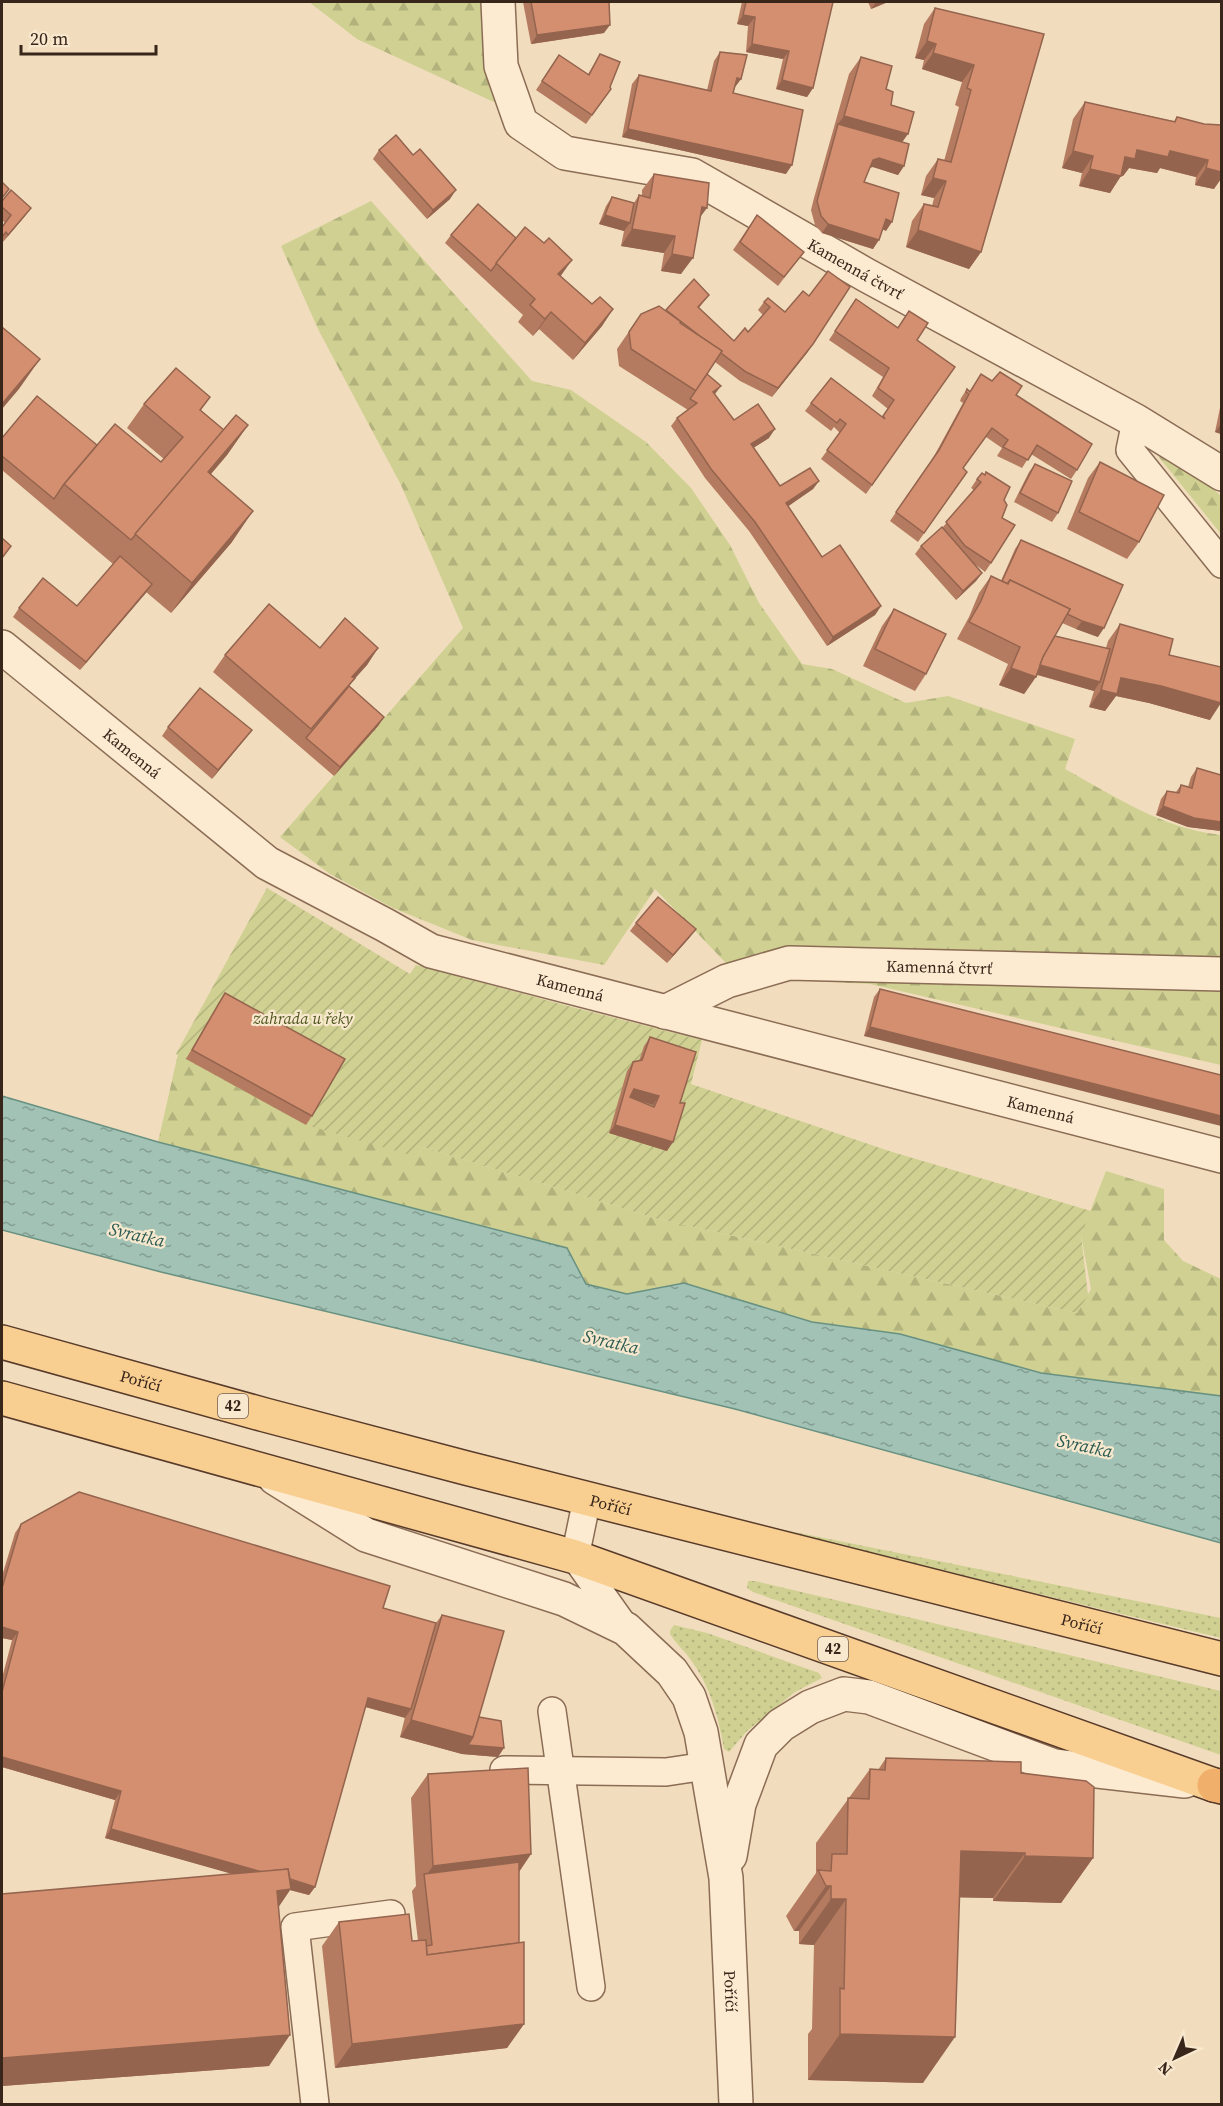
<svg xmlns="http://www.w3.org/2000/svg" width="1223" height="2106" font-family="'Source Serif 4',serif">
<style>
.grass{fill:url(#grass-dots)}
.forest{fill:url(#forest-firs)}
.garden{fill:url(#garden-furrows)}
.water{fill:url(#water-ripples);stroke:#689182;stroke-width:1.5}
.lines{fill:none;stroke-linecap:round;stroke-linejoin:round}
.service-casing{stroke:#8b6c55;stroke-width:30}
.minor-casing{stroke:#8b6c55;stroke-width:36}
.primary-casing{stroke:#583b2a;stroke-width:36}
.trunk-casing{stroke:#583b2a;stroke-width:36}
.service{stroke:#fcebd1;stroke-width:27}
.minor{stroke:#fcebd1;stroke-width:33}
.primary{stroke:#f9ce91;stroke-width:33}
.trunk{stroke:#f1af6c;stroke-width:33}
.wall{fill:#b57b60;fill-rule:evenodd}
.shaded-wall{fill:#94644e}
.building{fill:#d38f70;stroke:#94644e;stroke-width:1.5;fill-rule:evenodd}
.labels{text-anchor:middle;stroke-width:4.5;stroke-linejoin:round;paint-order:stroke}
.shield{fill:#f8e8ce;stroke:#726051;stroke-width:1.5}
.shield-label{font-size:15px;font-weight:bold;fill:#39261b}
.street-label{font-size:16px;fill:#39261b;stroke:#f8e8ce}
.park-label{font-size:16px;font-style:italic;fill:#4f5720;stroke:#f8e8ce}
.water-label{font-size:18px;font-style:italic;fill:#295a52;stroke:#f8e8ce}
</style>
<defs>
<pattern id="grass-dots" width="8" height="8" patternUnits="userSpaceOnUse" patternTransform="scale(1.5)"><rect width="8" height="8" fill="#cfd091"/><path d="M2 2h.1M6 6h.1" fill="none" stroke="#b2b27c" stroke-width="1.8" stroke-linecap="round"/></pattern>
<pattern id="forest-firs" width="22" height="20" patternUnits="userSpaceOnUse" patternTransform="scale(1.5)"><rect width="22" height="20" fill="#cfd091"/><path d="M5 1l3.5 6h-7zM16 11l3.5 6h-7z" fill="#b2b27c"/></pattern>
<pattern id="garden-furrows" width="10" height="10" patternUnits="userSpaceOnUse" patternTransform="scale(1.5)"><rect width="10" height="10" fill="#cfd091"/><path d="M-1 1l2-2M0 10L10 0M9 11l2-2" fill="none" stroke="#b2b27c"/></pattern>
<pattern id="water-ripples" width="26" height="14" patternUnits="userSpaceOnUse" patternTransform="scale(1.5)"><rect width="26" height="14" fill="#a1c2b5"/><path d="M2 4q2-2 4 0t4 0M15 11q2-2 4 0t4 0" fill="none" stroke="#849d92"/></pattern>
</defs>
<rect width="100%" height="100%" fill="#f1ddbd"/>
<g class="grass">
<path d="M725,1518l496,100v20z"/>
<path d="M748,1581h7l466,110v64l-468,-163 -6,-4z"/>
<path d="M674,1625l33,8 112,40 3,5 -27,14 -48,39 -18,21 -5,-3c-5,-31 -14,-63 -33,-89 -6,-9 -15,-16 -21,-26v-3z"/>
</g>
<g class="forest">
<path d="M309,2h173v40l14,61 -139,-64z"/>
<path d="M371,201l161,180 39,9 75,52 45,46 39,57 29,58 43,61 30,5 74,34 42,-7 127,43 -10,30c51,28 98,60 156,66v230l-351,-81 -78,-4 -45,5 -92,-96 -51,76 -132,-25 -79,-32 -63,-34 -50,-37 183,-209 -62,-143 -82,-154 -38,-85z"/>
<path d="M1158,456l28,9 35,31v38z"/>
<path d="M178,1054l239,103 6,-10 235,72 419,94 14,-24 -10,-54 25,-64 58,18v51l19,21 38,18v117l-180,-23 -141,-39 -88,-12 -128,-39 -57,11 -41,-10 -19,-36 -409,-106z"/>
</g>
<path class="garden" d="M267,888l143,86 6,-9 152,41 134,34 -11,44 198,67 202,60 -10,24 7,60 -11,18 -419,-94 -235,-72 -6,10 -111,-32 -130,-71z"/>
<path class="water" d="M2,1096l156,46 409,106 19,36 41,10 57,-11 128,39 88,12 141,39 180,23v147l-486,-134 -574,-137 -159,-42z"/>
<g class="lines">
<defs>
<g id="service">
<path d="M1136,421l-6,29 92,114"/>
<path d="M587,1499l-12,58 51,72"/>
<path d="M552,1711l39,276"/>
<path d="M504,1770l162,2 40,-6"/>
<path d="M315,2104l-20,-177 96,-13"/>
</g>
<g id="minor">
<path id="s1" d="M498,2l3,64 20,57 44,30 127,22 174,100 270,146 86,53"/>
<path id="s2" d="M2,647l265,216 118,62 46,26 791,205"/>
<path id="s3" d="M665,1012l62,-31 62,-18 433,11"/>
<path id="s4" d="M275,1478l91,57 198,64 62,30 46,43 17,25 12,35 25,146 10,226"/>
<path d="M730,1856l9,-52 22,-59 20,-20 29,-18 34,-13 25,3 185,69 131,15"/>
</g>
<g id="primary">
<path id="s5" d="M2,1342l263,73 201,53 756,191"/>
<path d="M2,1398l573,159 639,228"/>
</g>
<path id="trunk" d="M1214,1785l8,2"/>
</defs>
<use href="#service" class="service-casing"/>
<use href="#minor" class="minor-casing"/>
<use href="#primary" class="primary-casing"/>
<use href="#trunk" class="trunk-casing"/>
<use href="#service" class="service"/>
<use href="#minor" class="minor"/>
<use href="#primary" class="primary"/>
<use href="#trunk" class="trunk"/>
</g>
<g class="wall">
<path d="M523,2h86l-5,31 -73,11z"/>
<path d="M742,2h91l-20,86 -6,9 -31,-8 7,-30 -37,-7 2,-26 -11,-2z"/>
<path d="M868,2h20l-17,7z"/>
<path d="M935,8l109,26 -63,218 -12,17 -63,-22 6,-26 12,-17 8,2 2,-8 -13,-3 5,-19 12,-17 6,2 15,-54 -4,-2 7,-23 -40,-13 2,-9 -9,-2 9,-34z"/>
<path d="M720,52l21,27 -6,8 -2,6 53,81 -164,-37 10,-53 7,-9 68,15 7,-29z"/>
<path d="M600,54l10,33 1,2 -25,35 -50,-34 23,-35 29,19z"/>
<path d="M861,57l25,32 16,53 2,24 -6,9 -25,-8 -4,1 -5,14 22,49 -3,-2 -10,20 -51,-16 -7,-8 -4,-15 3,-12 35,-124z"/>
<path d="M1085,102l89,19 3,-4 27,7 10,65 -19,-4 1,-8 -36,-9 -3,5 -28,-5 -6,8 -2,-1 -11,18 -31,-7 3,-13 -20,-5 11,-49z"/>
<path d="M379,150l71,49 -23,20 -54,-60z"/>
<path d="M654,174l46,43 -19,57 -20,-3 3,-18 -43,-7 3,-15 -25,-7 7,-18 6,-9 22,6 5,-8h3v-5z"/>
<path d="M2,201l23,15 -23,27v-16l3,-4 -3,-3z"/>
<path d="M757,215l47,37 -26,34 -45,-36z"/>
<path d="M451,235l65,3 44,38 32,28 21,5 -11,17 -29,34 -34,-31 -6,7 -15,-14 5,-7 -78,-72z"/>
<path d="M709,295l-10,13 35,33 14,-9 15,-17 -5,-5 6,-8 49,42 -41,53 -32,-16 -25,-19 -8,12 8,21 19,25 35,18 -16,10 27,38 39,-5 -6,8 -25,17 34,51 59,49 -6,9 -48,31 -78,-115 -44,-53 -34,-52 6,-8 11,-8 -69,-44 -2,-17 24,-35 24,-3z"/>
<path d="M856,299l61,41 38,27 -89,127 -45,-35 19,-26 -6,-6 -3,4 -26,-20 6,-8 71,14 6,-8 -16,-13 11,-19 -54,-37z"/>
<path d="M981,374l35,21 61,75 -6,9 -40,-25 -9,14 -25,-12 5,-8 -16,-11 -23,31 4,4 -49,70 -28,-21 43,-63 30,-55 -3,-2 1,-3 6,-9 3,2z"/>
<path d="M210,397l-9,13 23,20 24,-5 -21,30 -16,19 21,68 -61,71 -25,-21 -66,78 -67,-53 6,-9 58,-2 36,-42 -111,-94v-32l95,7 64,17 3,-3 -37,-31 17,-24z"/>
<path d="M1221,403v31l-6,-2z"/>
<path d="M1100,462l39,80 -12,17 -60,-30 21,-51z"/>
<path d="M1035,464l23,49 -6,9 -38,-20 15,-30z"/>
<path d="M977,479l27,21 -2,18 -11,45 -6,9 -9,-7 6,8 -6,8 -20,19 -41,-46 6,-8 22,-19 31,-37 -3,-2z"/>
<path d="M1021,540l77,97 -22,-8 -14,-6 -7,13 51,12 2,-7 12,-17 49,31 41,65 -61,-17 -33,-7 -11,15 -16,-4 5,-16 -57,-16 -13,19 -25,-9 9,-21 -51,-25 12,-22 10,-24 12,-17 10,5 14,-32z"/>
<path d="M894,609l32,65 -11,17 -52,-25 19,-40z"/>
<path d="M320,648h58l-11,17 -12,13 -6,8 35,31 -6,9 -44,50 -121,-104 12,-17z"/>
<path d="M168,727l84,3 -40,49 -50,-43z"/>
<path d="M1197,768l24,7v56l-33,-4 -32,-12 5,-16 6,-8 9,1 5,-7 7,2 3,-10z"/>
<path d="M636,923l54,14 -23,26 -37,-32z"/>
<path d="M880,989l341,86 -357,-39 10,-39z"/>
<path d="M225,993l87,123 -6,9 -120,-66 33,-57z"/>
<path d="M650,1037l17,114 -58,-18 18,-62 6,-9 6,-1 5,-15zM637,1100l16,5 -1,1z"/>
<path d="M21,1524l362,84 53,15 6,-8 37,102 19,40 -36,-3 -62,-17 5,-20 -40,-10 -50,180 -6,8 -19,-5 -12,17 -9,159 -267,20v-192l232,-20 -129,-36 10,-38 -113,-33v-89l10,-38 -10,-2v-62l13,-43z"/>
<path d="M886,1758l135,15 72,85 -32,45 -68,-2v-3l-34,-1 -36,186 -115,-3v-46l4,-5 2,-84 -15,-1v-13h-5l-8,-15 30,-43v-30l54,-74 8,1z"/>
<path d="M428,1774l103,80 -12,18v71l5,81 -17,24 -172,20 -13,-122 17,-24 73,19h6l-6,-50 4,-5 -5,-88z"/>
</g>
<g class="shaded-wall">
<path d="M876,2h12l-17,7z"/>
<path d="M743,15l12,2 -7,9 -11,-2z"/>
<path d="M610,25l-6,8 -73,11 6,-9z"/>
<path d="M927,41l9,3 -12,16 -9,-2z"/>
<path d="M752,44l37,7 -6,8 -37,-7z"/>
<path d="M933,53l41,12 -12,17 -40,-13z"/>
<path d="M737,78l4,1 -6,8z"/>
<path d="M782,80l31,8 -6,9 -31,-8z"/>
<path d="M844,116l64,18 -12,17 -58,-27z"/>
<path d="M628,129l164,36 -6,9 -164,-37z"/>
<path d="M1137,150l33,1 38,9 -12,17 -36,-9 -3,5 -28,-5 -6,8 -9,-2 11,-17z"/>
<path d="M1073,151l20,5 -11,17 -20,-5z"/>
<path d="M879,158l25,8 -6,9 -25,-8 -6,1 6,-8z"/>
<path d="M1206,168l15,4v7l-7,10 -19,-4z"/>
<path d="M1090,169l31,7 -11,17 -31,-7z"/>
<path d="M933,178l13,3 -12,17 -13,-3z"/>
<path d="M456,190l-6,9 -23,20 6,-9z"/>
<path d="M702,207l5,1 -12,16z"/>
<path d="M31,208l-6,8 -23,27 6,-8z"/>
<path d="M605,215l25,8 -6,8 -25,-7z"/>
<path d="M886,219l6,3 -6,9 -6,-3z"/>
<path d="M828,224l51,16 -6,9 -51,-16z"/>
<path d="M632,229l43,7 -11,17 -43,-7z"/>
<path d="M918,230l63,22 -12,17 -63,-22z"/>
<path d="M672,254l21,4 -12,16 -20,-3z"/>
<path d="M572,260l-12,17 -2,-3z"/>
<path d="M613,309l-11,17 -29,34 12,-17z"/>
<path d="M551,312l-12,17 -6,7 12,-17z"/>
<path d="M813,344l-6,9 -35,44 6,-9z"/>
<path d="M40,359l-21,30 -17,20v-5z"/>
<path d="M721,386l-6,8 -8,6 6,-8z"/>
<path d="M1221,424v10l-6,-2z"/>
<path d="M248,425l-21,30 -40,47 21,-30z"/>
<path d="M775,429l-6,9 -24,15 6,-9z"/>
<path d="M819,481l-6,8 -33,23 6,-9z"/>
<path d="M253,511l-21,31 -61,71 21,-30z"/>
<path d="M982,573l-6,8 -20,19 7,-9z"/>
<path d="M152,584l-6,9 -66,77 6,-8z"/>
<path d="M881,606l-6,9 -48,31 6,-9z"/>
<path d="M1082,621l22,7 -6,9 -22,-8z"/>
<path d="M378,648l-11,17 -26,29 11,-17z"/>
<path d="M1038,665l62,17 -6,9 -62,-18z"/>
<path d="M1011,668l25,9 -12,17 -25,-9z"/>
<path d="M1121,678l40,8 60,17 -11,17 -61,-17 -33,-7 -11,15 -16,-4 12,-17z"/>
<path d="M384,717l-6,9 -44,50 6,-9z"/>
<path d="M252,730l-7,9 -33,40 6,-9z"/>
<path d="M1163,806l58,16v9l-33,-4 -32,-12z"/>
<path d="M696,929l-6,8 -23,26 6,-8z"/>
<path d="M870,1027l351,89v10l-357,-90z"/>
<path d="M634,1089l25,7 -6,9 -25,-8z"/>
<path d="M615,1125l58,17 -6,9 -58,-18z"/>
<path d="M2,1627l16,5 -6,8 -10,-2z"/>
<path d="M368,1698l43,11 -6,9 -43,-12z"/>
<path d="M411,1720l62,17 31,11 -6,9 -36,-3 -62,-17z"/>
<path d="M2,1757l119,34 -6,9 -113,-33z"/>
<path d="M111,1829l204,58 -6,8 -19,-5 -20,30 7,-29 12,-1 -184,-52z"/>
<path d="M961,1851l64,2 -32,45 -64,-1z"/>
<path d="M531,1854l-17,25 -90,-1 9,-12z"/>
<path d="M1025,1856l68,2 -32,45 -68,-2z"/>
<path d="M826,1886h5l-32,45h-5z"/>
<path d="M831,1899h15l-32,46 -15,-1z"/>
<path d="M524,2024l-17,24 -172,20 17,-24z"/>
<path d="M840,2034l115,3 -32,46 -115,-3z"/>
<path d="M290,2035l-21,31 -267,20v-28z"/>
</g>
<g class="building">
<path d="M531,2h78l1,23 -73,10z"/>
<path d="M746,2h87l-20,86 -31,-8 7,-29 -37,-7 3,-27 -12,-2z"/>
<path d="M935,8l109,26 -63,218 -63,-22 6,-26 14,3 8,-26 -13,-3 5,-19 13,3 20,-72 -4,-2 7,-23 -41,-12 3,-9 -9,-3z"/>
<path d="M720,52l27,3 -6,24 -4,-1 -4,15 70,17 -11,55 -164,-36 11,-54 72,16z"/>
<path d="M600,54l20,8 -10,25 1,2 -19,26 -50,-34 17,-26 30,20z"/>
<path d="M861,57l31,9 -6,23 7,3 -2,13 23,7 -6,22 -64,-18z"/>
<path d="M1085,102l90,20 2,-5 27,7 17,1v47l-15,-4 2,-8 -38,-9 -2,6 -31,-7 -2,9 -10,-2 -4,19 -31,-7 3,-13 -20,-5z"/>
<path d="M838,124l71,20 -5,22 -25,-8 -6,2 -9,22 35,11 -7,29 -6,-3 -7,21 -51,-16 -7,-8 -4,-15z"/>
<path d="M396,135l17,20 7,-6 36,41 -23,20 -54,-60z"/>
<path d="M654,174l55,9 -2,25 -5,-1 -9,51 -21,-4 3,-18 -43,-7 7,-34 11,3z"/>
<path d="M2,182l7,7 -7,9z"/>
<path d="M11,190l20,18 -23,27 -2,-3 -4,5v-10l9,-12 -9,-8v-6z"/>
<path d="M612,197l22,6 -4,20 -25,-8z"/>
<path d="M478,204l38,34 -25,33 -40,-36z"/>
<path d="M757,215l47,37 -20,25 -44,-35z"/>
<path d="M525,227l19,16 5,-5 23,22 -14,14 34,30 8,-7 13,12 -28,34 -34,-31 -6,7 -15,-14 5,-6 -39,-36z"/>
<path d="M828,271l22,16 -37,57 -35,44 -32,-16 -25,-19 1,-2 -22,-15 -34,-26 28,-31 15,16 -11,12 36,34 11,-13 3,4 22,-25 -6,-5 4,-4 17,14 18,-21 6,5z"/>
<path d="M856,299l42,29 11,-17 19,12 -11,17 38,27 -83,118 -45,-35 19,-26 -6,-5 -3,4 -26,-20 20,-25 54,41 -2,-3 11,-16 -16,-12 11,-20 -54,-37z"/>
<path d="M659,306l22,16 -1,1 42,28 -26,40 -65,-42 -2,-17 12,-18z"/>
<path d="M2,327l38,32 -38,45z"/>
<path d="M176,368l34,29 -10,13 24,20 -93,110 -67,-56 51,-60 46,38 22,-25 -39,-33z"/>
<path d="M1000,372l22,14 -6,9 76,49 -15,26 -40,-25 -9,15 -25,-13 5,-7 -16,-12 -29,40 4,4 -43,61 -28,-21 43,-62 30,-56 -3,-2 1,-3 3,3 11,-18 11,7z"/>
<path d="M707,374l14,12 -8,6 21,28 24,-16 17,25 -24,15 29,42 30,-18 9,13 -33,22 36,54 18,-12 41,61 -48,31 -78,-115 -44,-53 -34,-51 20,-15 -7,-4z"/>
<path d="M37,396l60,49 -33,39 -10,15 -52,-43v-18z"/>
<path d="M236,415l12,10 -40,47 45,39 -61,72 -57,-49z"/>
<path d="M1100,462l64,33 -25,47 -60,-30z"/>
<path d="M1035,464l37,17 -14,32 -38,-20z"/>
<path d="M986,472l24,15 -6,13 3,5 -5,13 13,7 -24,38 -26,-17 -19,-24 35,-40 -4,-3 5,-6 3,2z"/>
<path d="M942,527l40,46 -19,18 -42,-45z"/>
<path d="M2,538l9,8 -9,12z"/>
<path d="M1021,540l102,45 -19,43 -22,-7 -15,-7 3,-5 -60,-29 -3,4 -5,-3z"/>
<path d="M120,556l32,28 -66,78 -67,-54 24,-30 34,28z"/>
<path d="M991,576l17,8 2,-4 60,29 -27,48 -7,20 -25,-9 9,-21 -51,-25 12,-21z"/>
<path d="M269,604l51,44 25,-30 33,30 -26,29 3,1 -44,51 -86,-74z"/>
<path d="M894,609l52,25 -20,40 -51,-25z"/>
<path d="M1120,624l53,15 -4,16 52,12v36l-60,-17 -40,-8 -4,16 -16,-4z"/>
<path d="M1055,636l55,13 -10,33 -60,-17 3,-8z"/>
<path d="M349,686l35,31 -44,50 -34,-29z"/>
<path d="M200,688l52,42 -34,40 -50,-43z"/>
<path d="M1197,768l24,7v47l-27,-4 -31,-12 4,-15 12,2 2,-8 11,3z"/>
<path d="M658,897l38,32 -23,26 -37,-32z"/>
<path d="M880,989l341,86v41l-351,-89z"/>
<path d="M225,993l120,66 -33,57 -120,-66z"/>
<path d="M650,1037l46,15 -16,51h5l-12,39 -58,-17 18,-63 9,-2zM634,1089l25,7 -5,11 -24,-10z"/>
<path d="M79,1492l311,94 -7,22 53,15 -25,86 -43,-11 -53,189 -25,-8 -2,-10 -26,3 -151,-43 10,-38 -119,-34v-65l16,-60 -16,-5v-39l19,-64z"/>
<path d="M442,1615l62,16 -31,106 -62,-17z"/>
<path d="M479,1717l22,4 3,27 -36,-3 5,-8z"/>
<path d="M886,1758l135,4v11l65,8 8,6 -1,71 -68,-2v-3l-64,-2 -6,186 -115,-3v-46l4,1 2,-90h-15v-13h-5l-8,-16 13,1 1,-17h15l1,-56 21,1 1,-30 15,1z"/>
<path d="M528,1768l3,86 -98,12 -5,-92z"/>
<path d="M519,1862v81l-92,12 -1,-9 6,-1 -8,-71z"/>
<path d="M288,1869l3,20 -14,2 13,144 -288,23v-164z"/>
<path d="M409,1914l3,27 14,-1 1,15 97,-13v82l-172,20 -13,-122z"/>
</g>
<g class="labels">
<g class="shield">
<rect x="218" y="1394" width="30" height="24" rx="4.5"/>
<rect x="818" y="1637" width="30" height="24" rx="4.5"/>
</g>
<g class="shield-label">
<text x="233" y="1411">42</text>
<text x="833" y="1654">42</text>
</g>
<g class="street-label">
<text dy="6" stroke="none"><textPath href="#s1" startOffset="495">Kamenná čtvrť</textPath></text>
<text dy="6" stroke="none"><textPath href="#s2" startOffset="168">Kamenná</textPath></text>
<text dy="6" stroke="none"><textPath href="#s3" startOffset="284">Kamenná čtvrť</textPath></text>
<text dy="6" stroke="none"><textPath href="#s2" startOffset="672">Kamenná</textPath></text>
<text dy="6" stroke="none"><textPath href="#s2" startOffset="1158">Kamenná</textPath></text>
<text dy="6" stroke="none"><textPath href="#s5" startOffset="144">Poříčí</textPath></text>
<text dy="6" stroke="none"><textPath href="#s5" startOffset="630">Poříčí</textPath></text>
<text dy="6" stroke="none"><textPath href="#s5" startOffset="1116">Poříčí</textPath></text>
<text dy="6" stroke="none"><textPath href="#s4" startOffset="776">Poříčí</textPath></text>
</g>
<g class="park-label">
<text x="303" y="1024">zahrada u řeky</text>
</g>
<g class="water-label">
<text transform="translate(137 1235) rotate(13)" y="6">Svratka</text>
<text transform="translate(611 1342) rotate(13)" y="6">Svratka</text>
<text transform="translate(1085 1446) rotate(12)" y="6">Svratka</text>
</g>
</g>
<rect width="1223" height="2106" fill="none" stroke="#39261b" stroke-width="6"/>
<g transform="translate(1175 2058) rotate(224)" stroke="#f8e8ce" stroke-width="4.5" paint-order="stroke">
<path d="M0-4.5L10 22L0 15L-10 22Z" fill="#39261b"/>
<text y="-9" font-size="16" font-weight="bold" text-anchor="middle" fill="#39261b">N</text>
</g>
<path d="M21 45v9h135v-9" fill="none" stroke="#39261b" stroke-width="3"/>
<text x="30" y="45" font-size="18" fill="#39261b" stroke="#f8e8ce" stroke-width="4.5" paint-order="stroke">20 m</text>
</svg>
